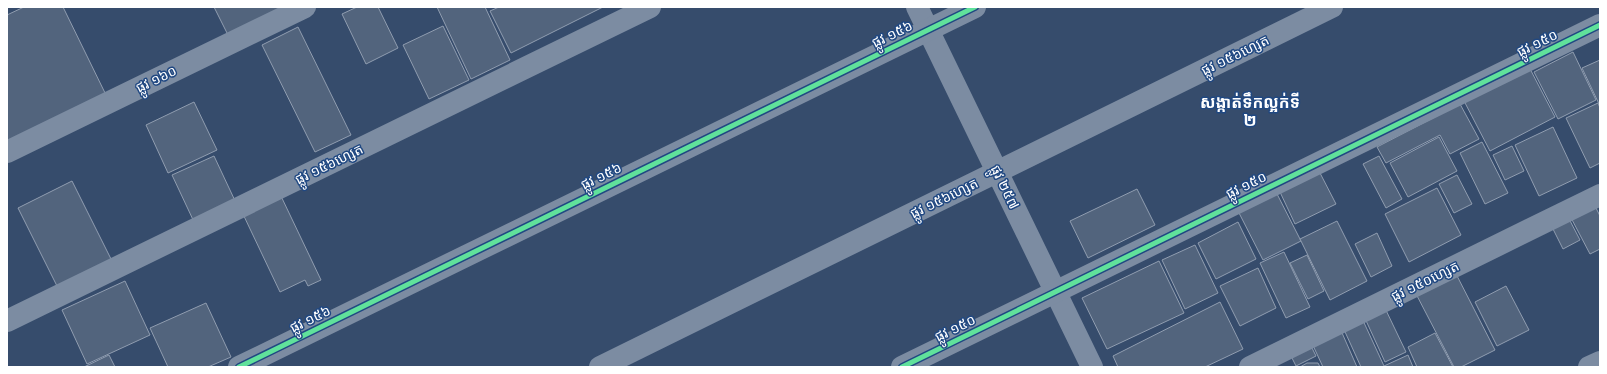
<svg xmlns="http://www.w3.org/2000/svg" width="1607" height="374" font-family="'Public Sans','Noto Sans Khmer',sans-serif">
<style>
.building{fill:#52647d;stroke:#909db0}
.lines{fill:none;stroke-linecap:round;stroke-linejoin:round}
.minor{stroke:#7c8ca2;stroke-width:22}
.cycleway-casing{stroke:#204882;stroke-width:8}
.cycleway{stroke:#60e19b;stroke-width:5}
.labels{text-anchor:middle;stroke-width:3;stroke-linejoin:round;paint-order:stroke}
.street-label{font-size:14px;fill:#fff;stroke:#204882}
.quarter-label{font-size:16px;font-weight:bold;fill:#fff;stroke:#204882}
</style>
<rect width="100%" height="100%" fill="#364c6c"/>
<g class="building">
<path d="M24,7h39l44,90 -100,49v-131z"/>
<path d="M214,7h79l-63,32z"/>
<path d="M357,7h21l20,41 -32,16 -24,-50z"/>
<path d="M437,7h48l25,53 -39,19z"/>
<path d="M499,7h104l-92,46 -21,-42z"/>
<path d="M443,26l26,54 -40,19 -26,-54z"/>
<path d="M298,27l53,108 -36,17 -53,-107z"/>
<path d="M1573,52l23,48 -38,19 -24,-47z"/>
<path d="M1600,60v46l-18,-38z"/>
<path d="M1528,65l27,52 -65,34 -27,-52z"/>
<path d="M194,102l23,48 -49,23 -22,-48z"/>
<path d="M1598,103l2,5v55l-10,5 -24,-50z"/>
<path d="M1460,104l19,35 -29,15 -10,-19 -54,28 -9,-16z"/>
<path d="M1553,127l24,51 -38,18 -24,-51z"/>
<path d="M1439,137l18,34 -49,26 -18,-34z"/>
<path d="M1482,142l26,51 -23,11 -25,-51z"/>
<path d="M1512,146l12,25 -19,9 -12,-25z"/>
<path d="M214,156l23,49 -42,19 -23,-49z"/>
<path d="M1379,156l23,43 -16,9 -23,-44z"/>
<path d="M1320,173l16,31 -41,20 -15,-32z"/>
<path d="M1457,175l15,29 -18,9 -15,-29z"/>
<path d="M72,181l41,82 -56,23 -39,-78z"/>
<path d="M1437,188l24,47 -52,27 -24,-48z"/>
<path d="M1137,189l18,36 -67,33 -18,-37z"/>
<path d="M1275,190l26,51 -38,19 -26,-51z"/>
<path d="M280,194l41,86 -13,6 -3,-6 -25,12 -38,-80z"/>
<path d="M1593,202l7,14v33l-10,5 -21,-40z"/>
<path d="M1567,215l13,25 -17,9 -13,-26z"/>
<path d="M1337,221l30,60 -37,19 -30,-61z"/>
<path d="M1238,222l18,37 -40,20 -18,-36z"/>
<path d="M1377,233l15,33 -21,11 -16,-33z"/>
<path d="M1195,245l23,48 -33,16 -23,-49z"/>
<path d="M1284,252l26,55 -24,11 -26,-55z"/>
<path d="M1307,255l17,36 -16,8 -18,-36z"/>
<path d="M1159,261l25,52 -77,36 -25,-51z"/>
<path d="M1258,268l18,40 -36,18 -20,-40z"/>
<path d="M1454,270l41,80 -34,17h-7l-40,-77z"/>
<path d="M125,281l25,54 -63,29 -25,-54z"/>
<path d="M1506,286l23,44 -32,16 -22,-44z"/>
<path d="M1220,302l23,47 -38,18h-87l-5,-11z"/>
<path d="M206,303l25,54 -23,10h-40l-18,-39z"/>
<path d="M1383,304l23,48 -21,10 -22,-48z"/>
<path d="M1360,314l24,52 24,-11 5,12h-52l-20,-44z"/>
<path d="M1339,326l18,41h-34l-13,-28z"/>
<path d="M1435,333l18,34h-36l-9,-20z"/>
<path d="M1308,340l8,16 -20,10 -8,-16z"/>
<path d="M109,355l6,12h-31z"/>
<path d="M1307,363h11l2,4h-20z"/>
</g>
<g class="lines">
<g class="minor">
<path d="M917,7l175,360"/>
<path d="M7,152l298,-145"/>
<path d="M7,321l643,-314"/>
<path d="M239,367l736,-360"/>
<path d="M600,367l732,-360"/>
<path d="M902,367l698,-342"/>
<path d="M1250,367l350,-172"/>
<path d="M1589,367l11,-5"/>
</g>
<defs>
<g id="cycleway">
<path d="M239,367l736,-360"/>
<path d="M902,367l698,-342"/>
</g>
</defs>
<use href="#cycleway" class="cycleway-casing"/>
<use href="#cycleway" class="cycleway"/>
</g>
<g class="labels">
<g class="street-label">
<text transform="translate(892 34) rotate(-26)" y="5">ផ្លូវ ១៥៦</text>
<text transform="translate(1537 43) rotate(-26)" y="5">ផ្លូវ ១៥០</text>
<text transform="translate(1235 55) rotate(-26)" y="5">ផ្លូវ ១៥៦ហ្សេត</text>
<text transform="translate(156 79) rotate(-26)" y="5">ផ្លូវ ១៦០</text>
<text transform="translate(329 164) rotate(-26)" y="5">ផ្លូវ ១៥៦ហ្សេត</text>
<text transform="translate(601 176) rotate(-26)" y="5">ផ្លូវ ១៥៦</text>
<text transform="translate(1246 185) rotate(-26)" y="5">ផ្លូវ ១៥០</text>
<text transform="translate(1005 187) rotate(64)" y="5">ផ្លូវ ២៥៧</text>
<text transform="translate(944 198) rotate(-26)" y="5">ផ្លូវ ១៥៦ហ្សេត</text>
<text transform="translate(1425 281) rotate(-26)" y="5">ផ្លូវ ១៥០ហ្សេត</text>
<text transform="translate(310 319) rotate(-26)" y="5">ផ្លូវ ១៥៦</text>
<text transform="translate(955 328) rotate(-26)" y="5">ផ្លូវ ១៥០</text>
</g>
<g class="quarter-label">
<text x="1250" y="108">សង្កាត់ទឹកល្អក់ទី<tspan x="1250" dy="18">២</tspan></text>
</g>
</g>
<rect width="1607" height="374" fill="none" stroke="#ffffff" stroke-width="16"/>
</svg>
